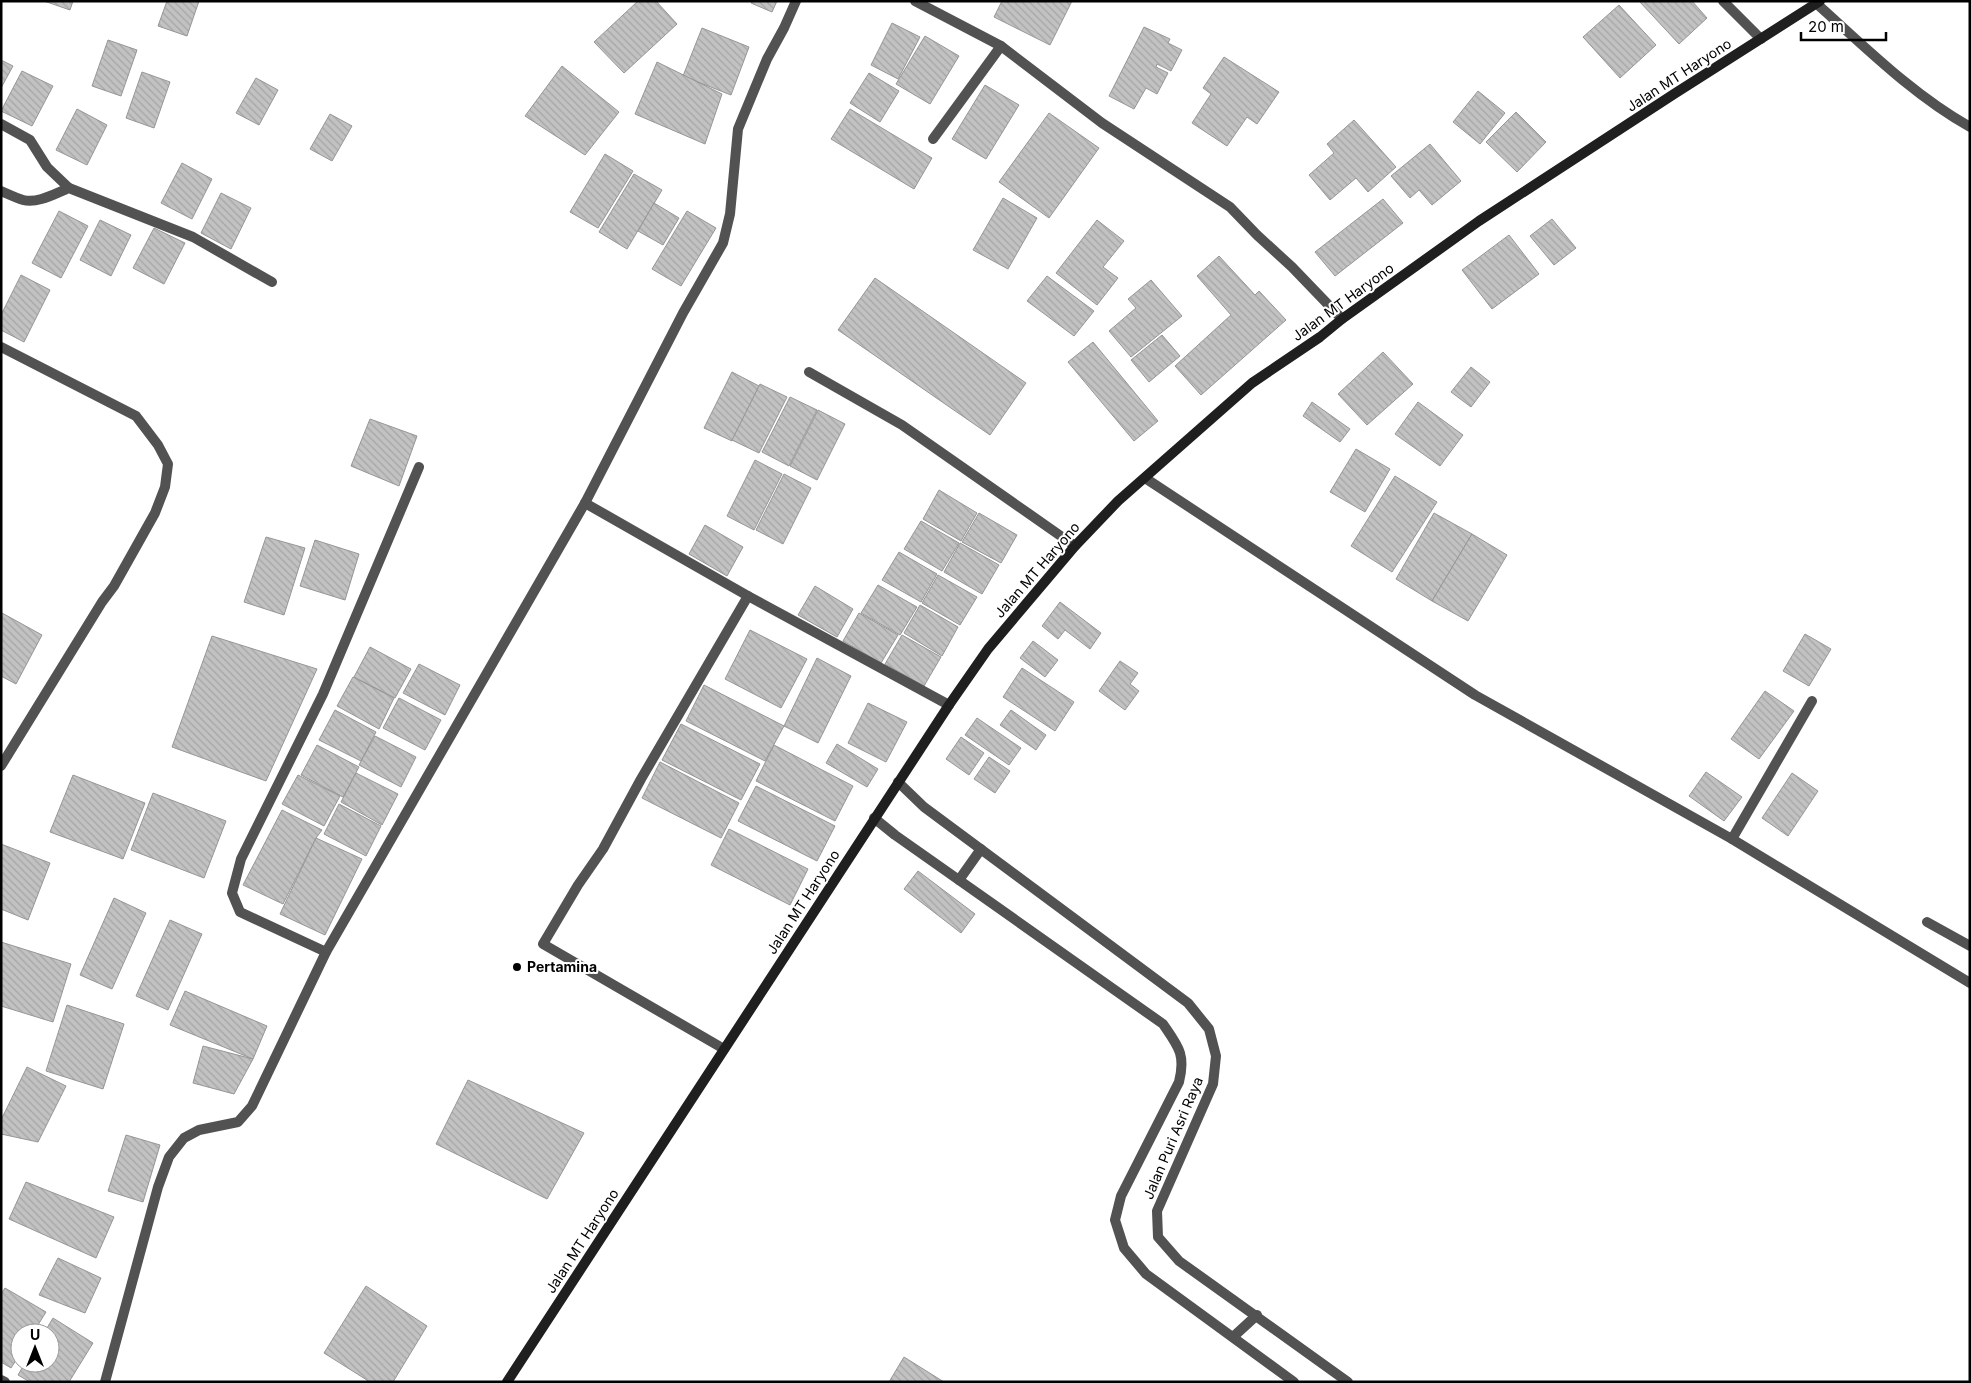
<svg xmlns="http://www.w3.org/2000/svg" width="1971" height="1383" font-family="Inter,sans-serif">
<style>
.building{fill:url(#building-back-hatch);stroke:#969696}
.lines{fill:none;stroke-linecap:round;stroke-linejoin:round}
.minor{stroke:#525252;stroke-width:10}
.tertiary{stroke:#525252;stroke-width:10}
.secondary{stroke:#1f1f1f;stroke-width:10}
.poi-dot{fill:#000;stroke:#fff;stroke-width:2}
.labels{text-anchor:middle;stroke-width:4;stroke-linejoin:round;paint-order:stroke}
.street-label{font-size:14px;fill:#000;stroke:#fff}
.poi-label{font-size:14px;font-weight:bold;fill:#000;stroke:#fff;text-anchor:start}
</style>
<defs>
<pattern id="building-back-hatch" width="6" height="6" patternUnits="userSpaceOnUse" patternTransform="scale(1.25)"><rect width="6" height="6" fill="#c2c2c2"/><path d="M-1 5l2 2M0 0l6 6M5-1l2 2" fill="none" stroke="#a5a5a5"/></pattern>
</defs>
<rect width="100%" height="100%" fill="#fff"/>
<g class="building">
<path d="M44,1h29l-3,9z"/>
<path d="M167,1h32l-12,35 -29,-10z"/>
<path d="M638,1h18l21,23 -53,49 -30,-31z"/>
<path d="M752,1h25l-5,11 -21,-9z"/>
<path d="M1002,1h70l-22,44 -56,-28z"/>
<path d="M1639,1h53l15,17 -28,26z"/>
<path d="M1619,5l37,40 -36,33 -37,-41z"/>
<path d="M892,23l28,14 -22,42 -27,-14z"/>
<path d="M1144,27l26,12 -2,4 14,7 -11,21 -14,-7 -1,3 12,6 -11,21 -11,-6 -12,21 -25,-13z"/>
<path d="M702,28l47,19 -18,48 -48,-19z"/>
<path d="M925,36l34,20 -29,48 -34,-20z"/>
<path d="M108,40l29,10 -16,46 -29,-10z"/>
<path d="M1224,57l55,35 -22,32 -10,-7 -20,29 -35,-23 19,-29 -8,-6z"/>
<path d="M1,60l12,6 -12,22z"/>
<path d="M657,62l65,32 -17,50 -70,-30z"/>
<path d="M562,66l57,46 -34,43 -60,-39z"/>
<path d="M22,71l31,15 -21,40 -31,-15z"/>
<path d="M142,72l28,10 -16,46 -28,-10z"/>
<path d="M869,73l30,18 -19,31 -30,-19z"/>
<path d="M256,78l22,12 -19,35 -23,-12z"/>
<path d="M985,85l34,20 -33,54 -34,-20z"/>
<path d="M1478,91l27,22 -25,31 -27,-22z"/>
<path d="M77,109l30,16 -20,40 -31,-15z"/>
<path d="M850,109l82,49 -18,31 -83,-50z"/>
<path d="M1516,112l30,30 -29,30 -31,-30z"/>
<path d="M1049,113l50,35 -50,70 -50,-36z"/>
<path d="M330,114l22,12 -20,35 -22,-12z"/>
<path d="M1354,120l42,47 -28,25 -12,-14 -26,22 -21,-25 25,-22 -7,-9z"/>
<path d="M1430,144l31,37 -29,24 -13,-15 -9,8 -19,-22z"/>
<path d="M605,154l28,17 -35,57 -28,-16z"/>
<path d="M182,163l30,16 -20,40 -31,-16z"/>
<path d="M634,174l28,16 -35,59 -28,-17z"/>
<path d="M221,193l30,15 -20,41 -30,-16z"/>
<path d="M1003,198l34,20 -29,51 -35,-19z"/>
<path d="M1383,199l20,24 -68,53 -20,-24z"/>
<path d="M654,203l25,15 -16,27 -25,-14z"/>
<path d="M59,211l29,15 -27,52 -29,-15z"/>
<path d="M687,211l29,17 -35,58 -29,-17z"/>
<path d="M1552,219l24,29 -22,17 -24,-29z"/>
<path d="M100,220l31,15 -20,41 -31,-16z"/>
<path d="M1097,220l27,21 -21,26 15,11 -21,27 -41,-32z"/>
<path d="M154,228l31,15 -21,41 -31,-16z"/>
<path d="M1509,235l30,39 -47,35 -30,-39z"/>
<path d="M1219,256l36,39 4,-4 27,29 -85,75 -26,-29 56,-51 -34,-39z"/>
<path d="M21,275l29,15 -26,52 -23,-12v-15z"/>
<path d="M1047,276l47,35 -20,25 -47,-35z"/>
<path d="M875,278l151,105 -36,52 -152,-105z"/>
<path d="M1151,280l31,36 -51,41 -22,-26 27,-23 -8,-9z"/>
<path d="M1162,335l18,21 -31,26 -18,-22z"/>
<path d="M1093,342l65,79 -24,20 -66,-79z"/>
<path d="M1383,352l30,32 -46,41 -29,-31z"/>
<path d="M1471,367l19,15 -19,25 -20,-15z"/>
<path d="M732,372l27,14 -27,55 -28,-13z"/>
<path d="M760,384l27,13 -28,56 -27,-13z"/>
<path d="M790,397l27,13 -28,56 -27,-14z"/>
<path d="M1312,402l38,27 -10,13 -37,-26z"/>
<path d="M1418,402l45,33 -23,31 -45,-32z"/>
<path d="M818,410l27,14 -28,56 -27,-14z"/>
<path d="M370,419l47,17 -18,50 -48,-20z"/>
<path d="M1356,449l34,20 -25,43 -35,-20z"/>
<path d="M755,460l27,14 -28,56 -27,-14z"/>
<path d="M784,474l27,14 -28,56 -27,-14z"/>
<path d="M1395,476l42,26 -45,70 -41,-26z"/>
<path d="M939,490l38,23 -16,28 -38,-22z"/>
<path d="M979,513l38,22 -16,28 -39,-21z"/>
<path d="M1434,513l38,21 -40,67 -36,-22z"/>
<path d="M921,521l38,22 -17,28 -38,-22z"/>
<path d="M705,525l38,22 -16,29 -38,-22z"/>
<path d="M1472,534l35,21 -39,66 -36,-20z"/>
<path d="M266,537l39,11 -21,67 -40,-13z"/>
<path d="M315,540l44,14 -14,46 -45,-14z"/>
<path d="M960,543l39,22 -17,29 -38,-22z"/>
<path d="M899,552l38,22 -16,28 -39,-22z"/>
<path d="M938,575l39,22 -17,28 -38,-22z"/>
<path d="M878,585l39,22 -17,28 -39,-22z"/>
<path d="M815,586l38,23 -16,28 -39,-22z"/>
<path d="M1060,602l41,31 -11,16 -25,-19 -7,9 -16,-13z"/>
<path d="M920,605l38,22 -16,29 -38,-23z"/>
<path d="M2,613l40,22 -26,49 -15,-8z"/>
<path d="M859,613l39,22 -17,28 -38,-22z"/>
<path d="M750,630l57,29 -26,49 -56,-29z"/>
<path d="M1805,634l26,15 -22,37 -26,-15z"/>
<path d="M902,635l39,22 -17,29 -39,-22z"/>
<path d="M212,636l105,33 -51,112 -94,-34z"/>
<path d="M1033,641l25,19 -13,17 -25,-19z"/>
<path d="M370,647l41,22 -16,29 -41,-21z"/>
<path d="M817,658l34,18 -33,67 -34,-17z"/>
<path d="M1120,661l18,12 -8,11 9,7 -14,19 -26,-19z"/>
<path d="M419,664l41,21 -15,30 -42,-22z"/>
<path d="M1022,668l52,34 -19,29 -52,-34z"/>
<path d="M353,677l41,21 -15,31 -42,-23z"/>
<path d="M704,685l80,41 -19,35 -79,-40z"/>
<path d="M1765,691l29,20 -35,48 -28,-20z"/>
<path d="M399,698l42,22 -16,30 -42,-22z"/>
<path d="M868,703l39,19 -21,40 -38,-19z"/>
<path d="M335,710l41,22 -15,29 -42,-21z"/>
<path d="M1011,710l35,25 -10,15 -36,-25z"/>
<path d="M977,718l44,30 -12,17 -44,-30z"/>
<path d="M681,724l79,40 -19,36 -79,-40z"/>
<path d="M375,736l41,21 -15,30 -42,-22z"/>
<path d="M961,737l23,16 -15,22 -23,-16z"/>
<path d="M837,744l41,25 -11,18 -41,-24z"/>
<path d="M317,745l42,22 -16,30 -42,-22z"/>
<path d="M774,745l79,41 -18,35 -79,-40z"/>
<path d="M989,757l21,14 -15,22 -21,-14z"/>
<path d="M660,762l79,41 -18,35 -79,-40z"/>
<path d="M1706,772l36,25 -18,24 -35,-25z"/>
<path d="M356,773l42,21 -16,31 -41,-23z"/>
<path d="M1792,773l26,18 -30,45 -26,-18z"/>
<path d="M73,775l72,28 -22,56 -73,-27z"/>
<path d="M298,775l42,21 -16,30 -42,-22z"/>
<path d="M756,786l79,40 -18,35 -79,-40z"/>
<path d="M153,793l73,28 -22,57 -73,-28z"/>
<path d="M339,804l42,22 -15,30 -42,-22z"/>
<path d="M282,810l40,20 -6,8 -33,66 -40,-19z"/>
<path d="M729,829l79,40 -18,36 -79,-40z"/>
<path d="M316,838l46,21 -37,76 -45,-21z"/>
<path d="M1,844l49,19 -22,57 -27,-11z"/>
<path d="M918,871l57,43 -14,19 -57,-44z"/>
<path d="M114,898l32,15 -34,76 -32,-14z"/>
<path d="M170,920l32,14 -34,76 -32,-14z"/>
<path d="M1,942l70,22 -18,58 -52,-16z"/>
<path d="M185,991l82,35 -14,33 -83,-34z"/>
<path d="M67,1005l57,19 -21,65 -57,-18z"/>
<path d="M203,1046l50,13 -19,35 -41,-11z"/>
<path d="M27,1067l39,19 -28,56 -37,-8v-14z"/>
<path d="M468,1080l116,53 -37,66 -111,-55z"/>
<path d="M126,1135l34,10 -17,57 -35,-11z"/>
<path d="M26,1182l88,35 -18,41 -87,-39z"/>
<path d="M58,1258l43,20 -16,35 -46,-18z"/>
<path d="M366,1286l61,40 -34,56h-23l-46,-29z"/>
<path d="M5,1288l41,24 -13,21h-13v21l-9,14 -10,-6v-68z"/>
<path d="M53,1318l40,25 -24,39h-39l-12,-7 7,-12h25v-30h-6z"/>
<path d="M904,1357l40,25h-55z"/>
</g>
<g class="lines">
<g class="minor">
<path d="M915,1l86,45 101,77 128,84 27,28 35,32 50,52"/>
<path d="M1723,1l38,38"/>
<path d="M1817,4c48,43 96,91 153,123"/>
<path d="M1,124l29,16 17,27 22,21"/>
<path d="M933,139l68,-93"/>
<path d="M1,191c7,3 15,7 22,9 15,4 33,-7 46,-12l124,49 79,45"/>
<path d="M1,347l135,69 22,29 10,19 -3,23 -10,26 -41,73 -12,16 -101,164"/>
<path d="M809,372l93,53 173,121"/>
<path d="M1145,478l330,217 257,144 238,144"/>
<path d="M585,503l163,93 201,109"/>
<path d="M1732,839l80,-138"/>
<path d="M1927,922l43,24"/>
<path d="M326,952l-86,-40 -8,-19 9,-34 82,-165 96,-227"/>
<path d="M724,1049l-181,-105 35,-59 25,-36 38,-70 107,-183"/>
<path d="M1,1380l4,2"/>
<path d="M105,1382l53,-195 11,-30 15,-19 15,-8 39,-8 14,-16 74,-154 259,-449 98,-190 40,-70 7,-29 8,-85 29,-70 17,-31 12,-27"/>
</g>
<g class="tertiary">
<path d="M898,782l26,25 264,196 21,26 7,27 -3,28 -56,127 1,26 21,24 169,121"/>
<path d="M874,818l21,17 268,189c15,22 23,30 16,58l-58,114 -6,24 9,28 22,26 148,108"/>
<path d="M959,880l22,-31"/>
<path d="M1233,1337l24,-22"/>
</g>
<path class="secondary" d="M507,1382l442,-677 39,-56 87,-103 43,-45 134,-118 68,-46 22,-18 137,-98 195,-127 146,-93"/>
</g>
<circle class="poi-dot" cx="517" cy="967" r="5"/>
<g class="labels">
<g class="street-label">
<text transform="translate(1679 75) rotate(-33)" y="5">Jalan MT Haryono</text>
<text transform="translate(1343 302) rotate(-36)" y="5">Jalan MT Haryono</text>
<text transform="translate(1037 570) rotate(-49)" y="5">Jalan MT Haryono</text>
<text transform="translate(803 902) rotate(-57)" y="5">Jalan MT Haryono</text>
<text transform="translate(1173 1138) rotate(-67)" y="5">Jalan Puri Asri Raya</text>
<text transform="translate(582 1241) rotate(-57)" y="5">Jalan MT Haryono</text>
</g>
<g class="poi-label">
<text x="527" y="972">Pertamina</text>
</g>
</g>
<rect width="1971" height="1383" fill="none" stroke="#000000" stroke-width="5"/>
<g transform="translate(35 1348)"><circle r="24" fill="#ffffff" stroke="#999999"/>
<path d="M0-4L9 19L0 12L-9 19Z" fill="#000000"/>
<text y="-8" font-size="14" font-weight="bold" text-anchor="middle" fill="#000000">U</text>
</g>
<path d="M1801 32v8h85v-8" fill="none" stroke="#000000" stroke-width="2.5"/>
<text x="1808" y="32" font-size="15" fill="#000000" stroke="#ffffff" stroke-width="4" paint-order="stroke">20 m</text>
</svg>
